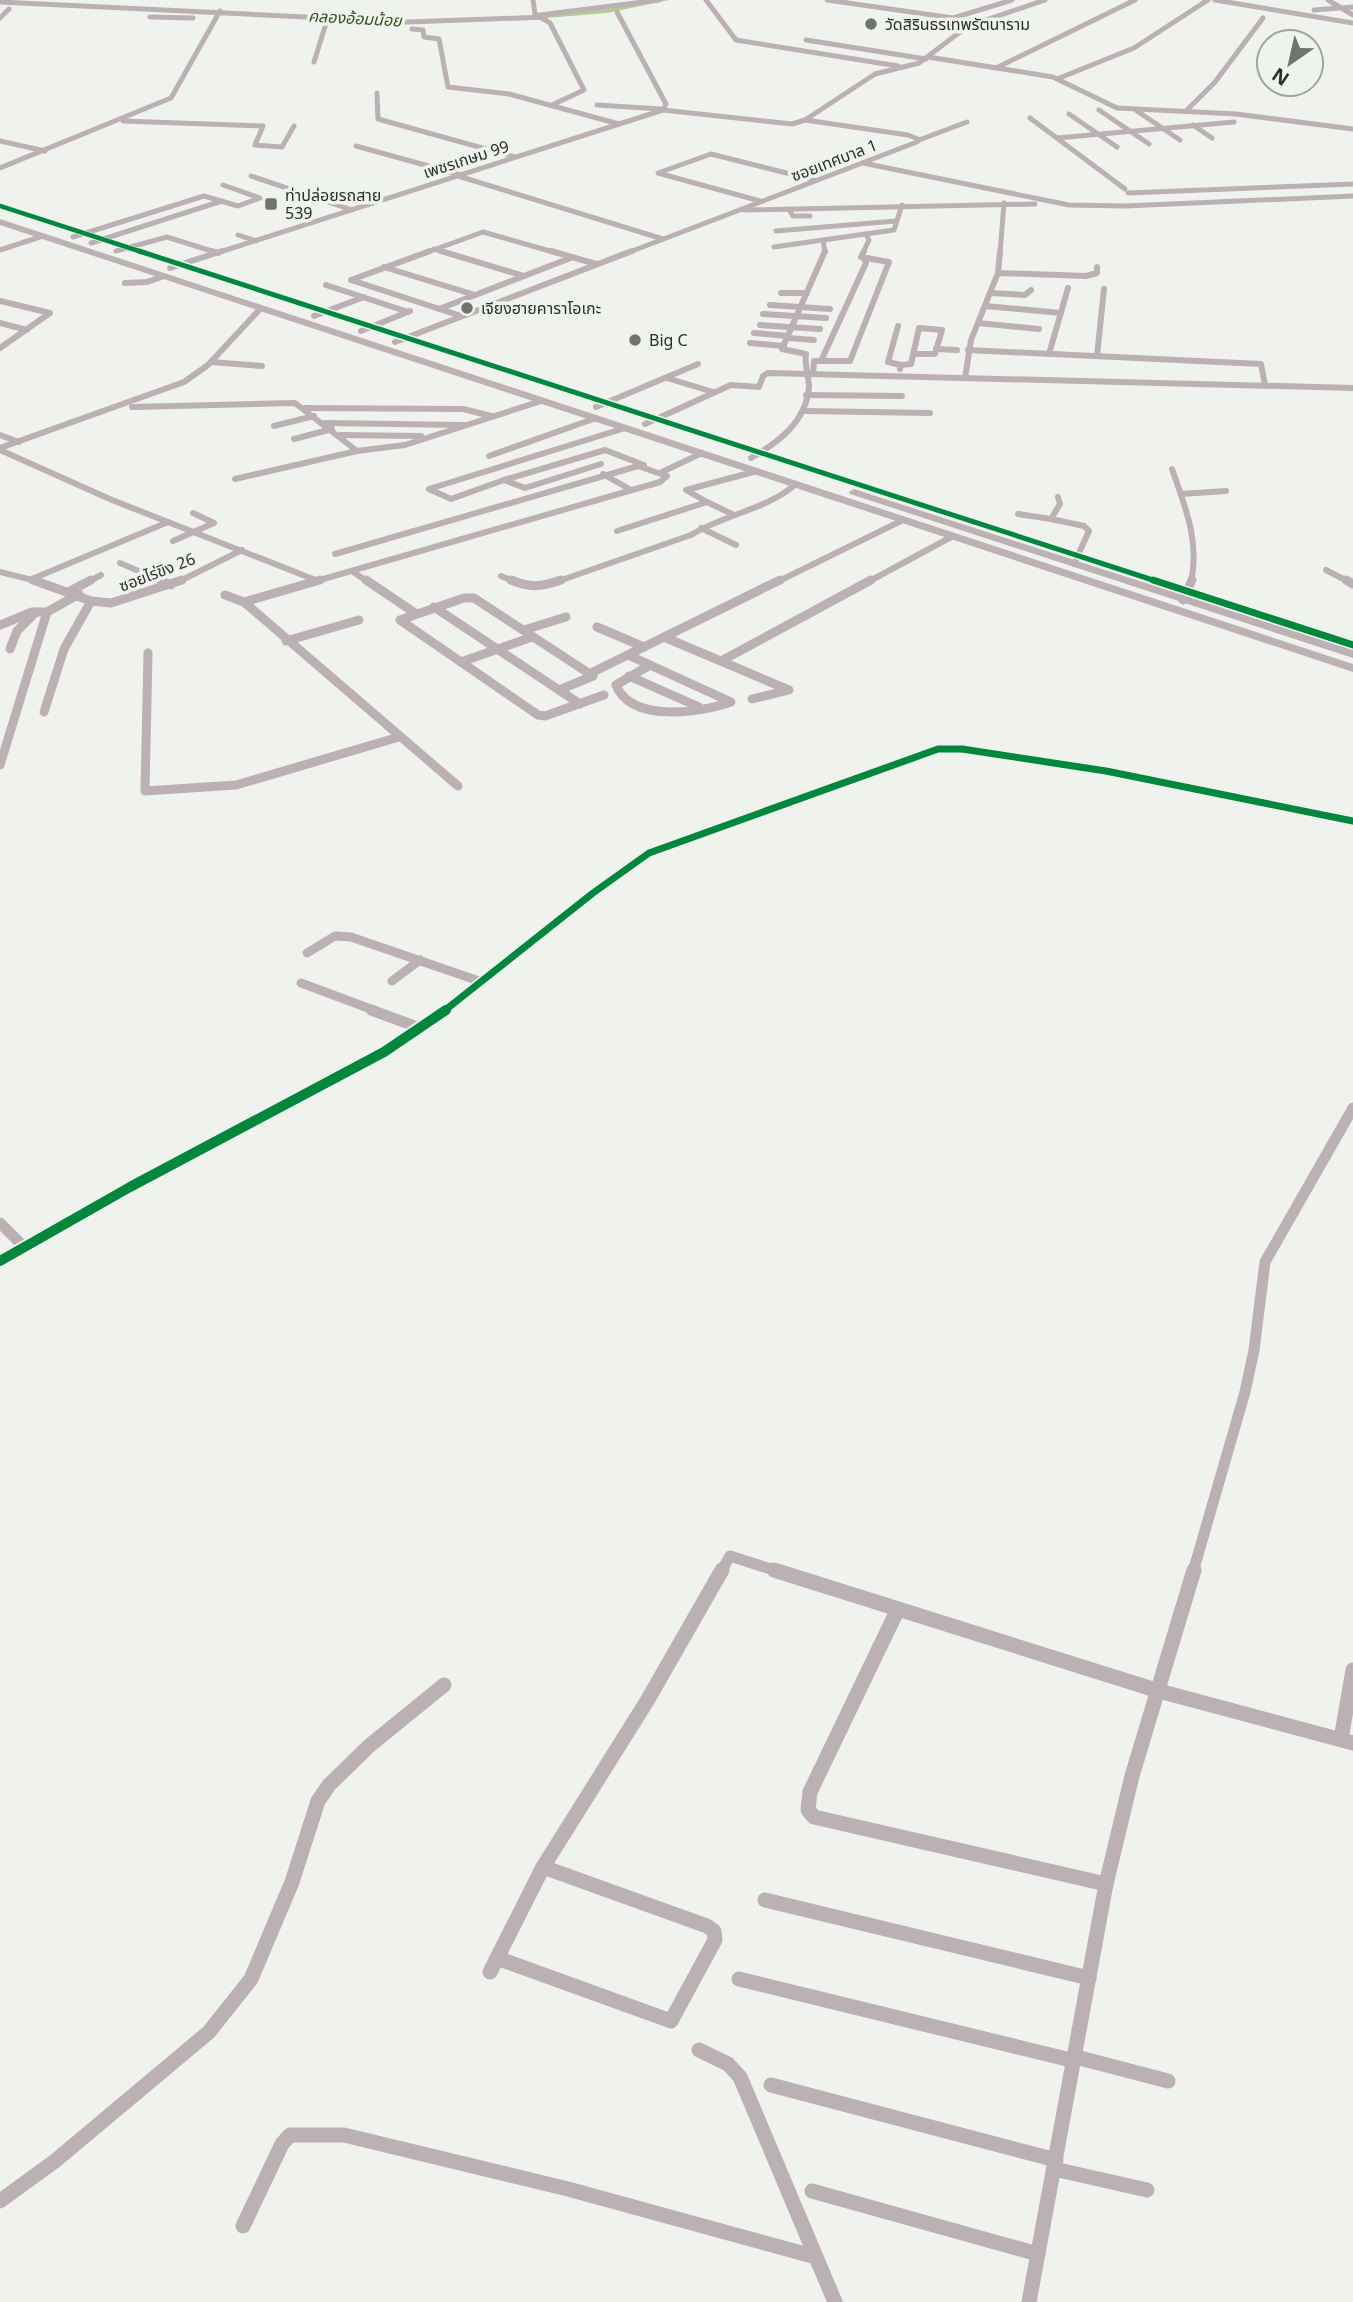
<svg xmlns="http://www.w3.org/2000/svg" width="1353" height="2302" font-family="'Noto Sans','Noto Sans Thai',sans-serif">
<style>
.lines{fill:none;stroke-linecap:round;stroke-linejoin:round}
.canal{fill:#aece95;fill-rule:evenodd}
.street-far4{stroke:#bbb0b4;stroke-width:5}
.street-far3{stroke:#bbb0b4;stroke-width:6}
.street-far2{stroke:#bbb0b4;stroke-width:9}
.street-far1{stroke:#bbb0b4;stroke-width:11}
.street{stroke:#bbb0b4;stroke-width:15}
.primary{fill:#bcb2b6;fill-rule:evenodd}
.cycleway-far3-casing{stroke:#eff3ed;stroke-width:6}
.cycleway-far2-casing{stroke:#eff3ed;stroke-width:8}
.cycleway-far1-casing{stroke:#eff3ed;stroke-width:10}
.cycleway-casing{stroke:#eff3ed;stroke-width:14}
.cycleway-far3{stroke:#00873e;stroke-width:4.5}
.cycleway-far2{stroke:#00873e;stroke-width:5}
.cycleway-far1{stroke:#00873e;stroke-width:7}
.cycleway{stroke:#00873e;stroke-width:10}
.poi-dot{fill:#71736f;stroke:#eff3ed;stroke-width:2.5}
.labels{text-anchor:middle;stroke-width:7;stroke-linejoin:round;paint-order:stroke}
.far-water-label{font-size:16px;font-style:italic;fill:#36541d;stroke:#eff3ed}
.far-poi-label{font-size:16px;fill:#2c2e2b;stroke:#eff3ed;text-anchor:start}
.far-street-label{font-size:16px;fill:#2c2e2b;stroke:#eff3ed}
</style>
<rect width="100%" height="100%" fill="#f0f2ee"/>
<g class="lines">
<path class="canal" d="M658,0h11l-62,13 -61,5 -3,-2 64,-7z"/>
<g class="street-far4">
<path d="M533,0l2,14 15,9 34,67 -32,15"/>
<path d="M706,0l30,40 162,26"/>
<path d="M827,0l126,18 59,-18"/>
<path d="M1215,0l138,23"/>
<path d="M1328,0l25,15"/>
<path d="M0,2l408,20 138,-5"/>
<path d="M1314,10l39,-3"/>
<path d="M540,15l119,-15"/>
<path d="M150,17l43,1"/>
<path d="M0,18l9,-9"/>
<path d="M412,29l11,1 1,7 15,2 9,48 61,7 110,30"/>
<path d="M806,40l120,19"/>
<path d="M928,57l125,20 64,31 119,6 117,15"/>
<path d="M314,62l14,-45"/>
<path d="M996,68l139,-68"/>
<path d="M1057,79l77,-31 74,-48"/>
<path d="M377,93l1,26 137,38"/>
<path d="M597,105l64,4"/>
<path d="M663,110l129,14 13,-4"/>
<path d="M1099,110l50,34"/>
<path d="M1137,111l43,29"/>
<path d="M1186,111l29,-29 48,-64"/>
<path d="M1069,114l48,33"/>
<path d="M1030,118l95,71"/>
<path d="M123,121l140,5 -8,19 27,2 12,-21"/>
<path d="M1193,125l19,13"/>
<path d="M1057,138l177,-16"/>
<path d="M919,140l48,-18"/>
<path d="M0,141l45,10"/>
<path d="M356,146l105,29"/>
<path d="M863,163l206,42 56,1 228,-10"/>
<path d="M0,168l171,-70 49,-87"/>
<path d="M251,176l101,34"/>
<path d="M458,176l205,63"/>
<path d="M1128,193l225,-9"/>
<path d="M760,201l-102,-28 53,-19 103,26"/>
<path d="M789,209l4,7h17"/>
<path d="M744,210l291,-6"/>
<path d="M776,231l120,-10"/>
<path d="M238,235l18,6"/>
<path d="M73,237l131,-41 34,10 22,-8 -37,-13"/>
<path d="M91,243l131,-42"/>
<path d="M774,247l49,-7"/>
<path d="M434,249l13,4"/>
<path d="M0,250l43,-14"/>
<path d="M116,251l51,-14 51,16"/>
<path d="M217,253l446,-143 3,-6 -49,-92"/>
<path d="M425,253l58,-21 74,21"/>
<path d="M627,253l290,-111 1,-3 -10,-4 -103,-15 70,-46 44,-11 49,-37 77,-26"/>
<path d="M825,253l-2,-13 71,-10 8,-25"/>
<path d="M863,253l6,-13 -3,-6"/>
<path d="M1000,253l4,-50"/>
</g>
<g class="street-far3">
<path d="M212,251l6,2"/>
<path d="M430,251l-79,29 110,36"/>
<path d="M441,251l83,25"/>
<path d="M551,251l45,13"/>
<path d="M384,267l91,28"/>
<path d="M170,268l52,-17"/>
<path d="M998,273l88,3 11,-3v-6"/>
<path d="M125,283l22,-1 17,-6"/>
<path d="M326,285l82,27"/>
<path d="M781,293h26"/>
<path d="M990,293l35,2 6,-5"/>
<path d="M0,301l50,12 -50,35"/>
<path d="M770,305l60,4"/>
<path d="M985,306l76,7"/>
<path d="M439,309l134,-52"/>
<path d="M763,314l63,4"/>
<path d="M314,316l50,-19"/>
<path d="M0,323l27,7"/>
<path d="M978,323l61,6"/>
<path d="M760,325l60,4"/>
<path d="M898,326l-10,36 13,3 -1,4"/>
<path d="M361,331l49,-20"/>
<path d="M754,333l34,3"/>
<path d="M788,338l26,2"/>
<path d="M395,342l237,-91"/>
<path d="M750,343l34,3"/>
<path d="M936,349l21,1"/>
<path d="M968,350l293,14 4,21"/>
<path d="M1049,354l19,-66"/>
<path d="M1097,356l7,-67"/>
<path d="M821,361l45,-98 -2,-5"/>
<path d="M211,362l51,4"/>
<path d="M901,365l10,-1 8,-36 23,2 -7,24h-20"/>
<path d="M813,374l1,-13h36l39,-99 -28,-5 3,-6"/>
<path d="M667,378l46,14"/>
<path d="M965,378l6,-38 27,-67 2,-22"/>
<path d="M806,395l96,1"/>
<path d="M132,407l163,-4 62,48"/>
<path d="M596,407l102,-43"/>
<path d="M305,408l158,1 28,7"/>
<path d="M805,411l125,2"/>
<path d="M324,423l140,2"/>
<path d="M645,424l86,-39 28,2 4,-11 5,-3 585,15"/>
<path d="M274,426l40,-10"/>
<path d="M0,435l19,7"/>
<path d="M340,435l81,1"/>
<path d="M294,439l38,-10"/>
<path d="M0,448l184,-66 24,-17 53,-57"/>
<path d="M0,450l112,50 206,81"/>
<path d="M489,456l107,-38"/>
<path d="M751,458c28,-16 55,-36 58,-71 0,-11 -5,-22 -3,-33l-24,-5 43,-98"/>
<path d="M601,464l-76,24 -21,-8 -53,19 -22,-10 196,-61"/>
<path d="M1172,469c13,37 28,73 19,113"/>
<path d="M662,472l40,-19"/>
<path d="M603,474l28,16"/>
<path d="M235,479l122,-28 48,-6 136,-44"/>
<path d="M504,480l101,-30 39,15"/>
<path d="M1181,494l45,-3"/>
<path d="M1058,497l2,7 -9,15 33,7 5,5 -15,33"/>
<path d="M707,502l-21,-12 71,-19"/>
<path d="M1018,514l33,5"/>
<path d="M701,528l35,17"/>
<path d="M617,531l90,-29 25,12"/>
<path d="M173,541l41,-18 -21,-10"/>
<path d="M120,563l44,19"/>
<path d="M1326,570l23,12"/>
<path d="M352,571l16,11"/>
<path d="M0,572l40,10"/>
<path d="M501,576l14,6"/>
<path d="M32,579l136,-57"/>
<path d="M88,582l13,-7"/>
<path d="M178,582l64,-32"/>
<path d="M313,582l347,-100 7,-6 -29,-10 -303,88"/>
<path d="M556,582l135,-47c34,-21 75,-25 105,-51"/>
<path d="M777,582l126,-62"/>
<path d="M868,582l85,-46"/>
</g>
<g class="street-far2">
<path d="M33,580l58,21 20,2 71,-23"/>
<path d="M160,580l11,5"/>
<path d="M366,580l49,33"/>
<path d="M511,580c19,8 30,7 50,0"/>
<path d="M1346,580l7,4"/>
<path d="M70,591l21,-11"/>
<path d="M225,595l19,7 214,184"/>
<path d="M1183,600l9,-20"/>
<path d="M244,602l76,-22"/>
<path d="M434,607l146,97"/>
<path d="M0,625l32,-13h15l32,-18"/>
<path d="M597,627l47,20"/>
<path d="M524,630l42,-13"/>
<path d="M664,637l125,53 -37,9"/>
<path d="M286,641l73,-21"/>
<path d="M10,649l7,-18 19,-19"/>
<path d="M148,653l-3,138 91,-6 163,-48"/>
<path d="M628,655l22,10"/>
<path d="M721,661l150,-81"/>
<path d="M461,662l71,-25"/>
<path d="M650,665l81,37c-31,11 -100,21 -115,-17z"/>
<path d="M591,673l189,-93"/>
<path d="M629,676l70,31"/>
<path d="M559,690l34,-14 -119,-78h-10l-64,22 138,95 7,1 59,-21"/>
<path d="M44,712l20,-63 27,-48"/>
<path d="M0,765l47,-153"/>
<path d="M307,953l28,-17 16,1 128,44"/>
<path d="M392,981l28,-21"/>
<path d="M301,983l75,28"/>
<path d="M444,1011l149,-118 56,-40 289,-104h24l144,22 247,50"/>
</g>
<g class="street-far1">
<path d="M371,1010l49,18"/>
<path d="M0,1223l24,24"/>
<path d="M0,1261l130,-74 254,-135 62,-42"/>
<path d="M721,1572l9,-16 50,16"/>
<path d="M1193,1572l52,-180 9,-42 11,-88 88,-154"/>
</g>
<g class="street">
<path d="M774,1570l385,121 194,52"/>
<path d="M898,1609l-88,183 -2,18 6,7 292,67"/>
<path d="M1341,1739l12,-69"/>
<path d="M765,1900l324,78"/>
<path d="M497,1958l174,63 44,-81 -1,-9 -7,-5 -164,-59"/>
<path d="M490,1972l53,-105 104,-166 75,-131"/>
<path d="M739,1979l336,82"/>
<path d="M699,2050l29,14 12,13 76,180"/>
<path d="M1076,2057l92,24"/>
<path d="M771,2085l285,75"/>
<path d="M1054,2169l93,21"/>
<path d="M812,2191l226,63"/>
<path d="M0,2201l55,-40 154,-129 42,-53 41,-97 26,-81 11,-16 40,-39 75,-61"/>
<path d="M243,2226l39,-82 8,-9h54l224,54 248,68 19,45"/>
<path d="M1029,2302l77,-418 26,-108 62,-206"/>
</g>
<g class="primary">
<path d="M0,219l1353,445v8l-1353,-447z"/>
<path d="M854,489l499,161v8l-503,-164 -1,-2z"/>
</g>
<defs>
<path id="cycleway-far3" d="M0,206l145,47"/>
<path id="cycleway-far2" d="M139,251l1020,331"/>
<g id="cycleway-far1">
<path d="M1153,580l200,65"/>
<path d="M444,1011l149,-118 56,-40 289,-104h24l144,22 247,50"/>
</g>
<path id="cycleway" d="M0,1261l130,-74 254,-135 62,-42"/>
</defs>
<use href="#cycleway-far3" class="cycleway-far3-casing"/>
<use href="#cycleway-far2" class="cycleway-far2-casing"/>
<use href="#cycleway-far1" class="cycleway-far1-casing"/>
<use href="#cycleway" class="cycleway-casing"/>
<use href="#cycleway-far3" class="cycleway-far3"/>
<use href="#cycleway-far2" class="cycleway-far2"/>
<use href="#cycleway-far1" class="cycleway-far1"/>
<use href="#cycleway" class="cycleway"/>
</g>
<g class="poi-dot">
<circle cx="871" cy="24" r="7"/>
<rect x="264" y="197" width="14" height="14" rx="3.5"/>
<circle cx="467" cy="308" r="7"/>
<circle cx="635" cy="340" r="7"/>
</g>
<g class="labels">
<g class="far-water-label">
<text transform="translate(355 18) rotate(3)" y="6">คลองอ้อมน้อย</text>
</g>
<g class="far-poi-label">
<text x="885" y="30">วัดสิรินธรเทพรัตนาราม</text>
<text x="285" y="201">ท่าปล่อยรถสาย<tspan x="285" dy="18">539</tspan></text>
<text x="481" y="314">เจียงฮายคาราโอเกะ</text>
<text x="649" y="346">Big C</text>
</g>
<g class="far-street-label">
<text transform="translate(466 159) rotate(-18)" y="6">เพชรเกษม 99</text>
<text transform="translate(834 160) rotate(-21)" y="6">ซอยเทศบาล 1</text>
<text transform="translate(157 572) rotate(-21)" y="6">ซอยไร่ขิง 26</text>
</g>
</g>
<g transform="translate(1290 63) rotate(214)"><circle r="33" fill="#eff3ed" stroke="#a1a49f" stroke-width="2"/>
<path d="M0-5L12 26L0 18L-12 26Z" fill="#71736f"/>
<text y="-10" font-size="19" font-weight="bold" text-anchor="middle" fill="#2c2e2b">N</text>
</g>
</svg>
